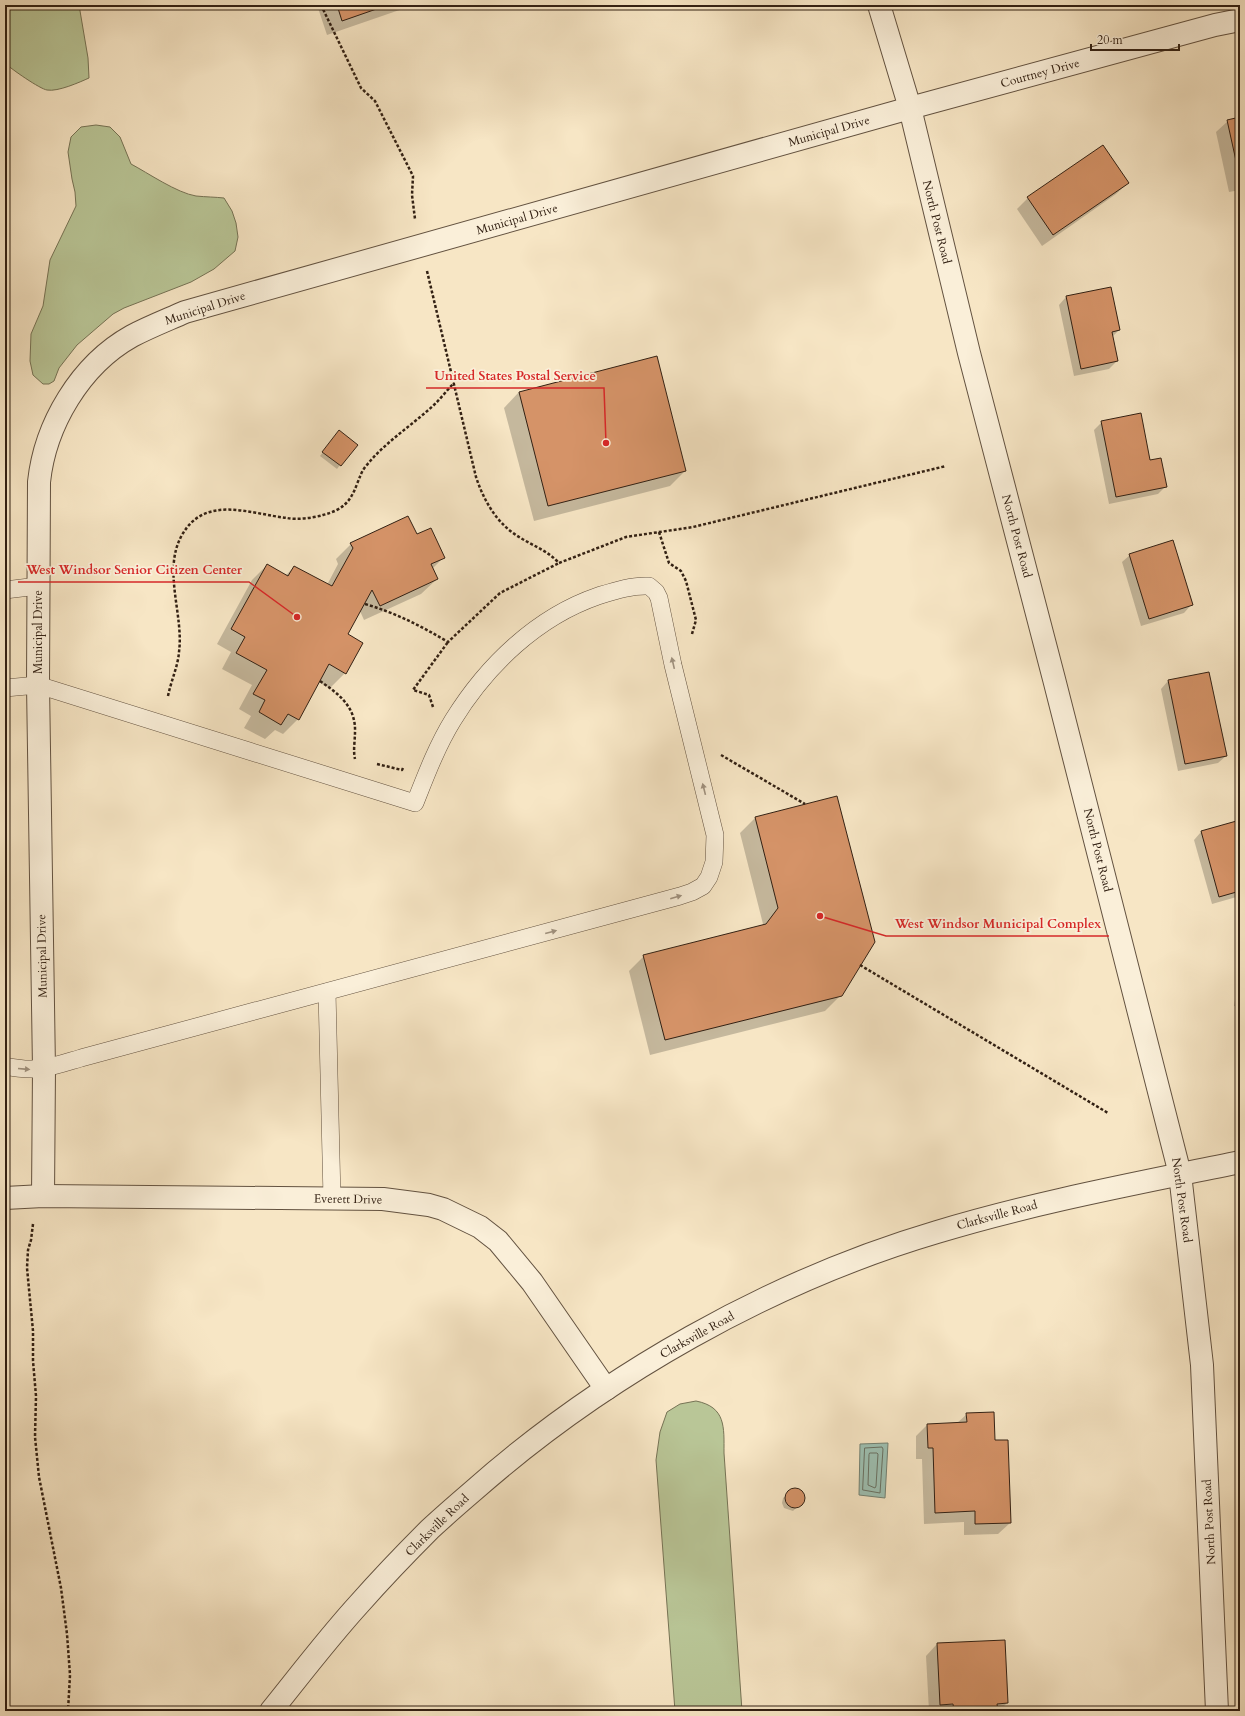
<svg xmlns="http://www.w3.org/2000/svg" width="1245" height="1716" font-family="Cardo,serif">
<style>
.green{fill:#b9c697;stroke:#767355}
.water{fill:#9dc0b2;stroke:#728072}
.shadow{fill:#0003}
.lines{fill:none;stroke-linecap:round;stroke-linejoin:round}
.shore{stroke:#687062;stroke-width:1}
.building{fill:#d59368;stroke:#322013}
.service-casing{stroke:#635240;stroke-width:18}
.minor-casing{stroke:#635240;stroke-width:24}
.tertiary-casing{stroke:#635240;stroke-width:24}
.path{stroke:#322013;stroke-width:2.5;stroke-dasharray:3 2;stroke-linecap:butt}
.service{stroke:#faefd9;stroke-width:17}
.minor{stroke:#faefd9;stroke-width:22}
.tertiary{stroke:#faefd9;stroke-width:22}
.oneway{fill:#a09280}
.labels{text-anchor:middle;stroke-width:3.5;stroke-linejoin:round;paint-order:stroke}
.street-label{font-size:12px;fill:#322013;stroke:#faefd9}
.leader{fill:none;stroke:#d62828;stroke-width:1.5}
.callout-dot{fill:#d62828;stroke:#faefd9;stroke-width:1.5}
.callout-label{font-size:13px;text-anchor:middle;font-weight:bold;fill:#d62828;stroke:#faefd9;stroke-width:3.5;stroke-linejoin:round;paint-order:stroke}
</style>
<rect width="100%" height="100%" fill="#f7e6c5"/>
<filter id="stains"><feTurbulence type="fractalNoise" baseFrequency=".005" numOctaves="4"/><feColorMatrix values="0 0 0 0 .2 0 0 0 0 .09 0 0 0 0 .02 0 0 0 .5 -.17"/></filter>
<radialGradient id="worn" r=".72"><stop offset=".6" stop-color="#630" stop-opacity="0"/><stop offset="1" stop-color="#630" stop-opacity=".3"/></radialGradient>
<g class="green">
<path d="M5,5h74l9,53 1,20c-9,4 -31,14 -42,12 -7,-1 -36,-21 -42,-27z"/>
<path d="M96,125l14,2 10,10 11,27c17,9 46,29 65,32 10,1 19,1 28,2l8,13 4,12 2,14 -3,14 -21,18 -23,13 -67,26 -11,6 -36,31 -18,23 -5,13 -5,3h-6l-10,-9 -3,-14 1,-27 12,-28 7,-46 26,-54 -1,-14 -3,-13 -4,-27 3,-15 10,-10z"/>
<path d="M696,1401c30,6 28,26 28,52l18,258h-67l-19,-251 4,-28 7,-20 13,-8z"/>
</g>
<path class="water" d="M888,1443l-3,55 -26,-3 1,-51z"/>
<g class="shadow">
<path d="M317,5h97l-87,30z"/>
<path d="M1240,118v72l-11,2 -13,-60 12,-11z"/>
<path d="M1128,183l-12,11 -74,52 -25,-37 11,-11z"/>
<path d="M1066,297l53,33 -7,7 5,24 -8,8 -35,7 -15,-71z"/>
<path d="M519,392l166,79 -15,15 -136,35 -30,-113z"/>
<path d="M1102,422l64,64 -8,8 -49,10 -15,-74z"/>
<path d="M336,435l4,30 -3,4 -17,-13z"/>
<path d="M417,536l27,21 -12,12 5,10 -16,15 -57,26 -4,-9 -14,24 -1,38 -15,15 -12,-6 -20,37 -15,15 -8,-4 -10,9 -21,-11 7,-12 -12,-7 13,-24 -30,-16 9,-17 -14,-8 35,-64 15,-15 18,11 9,-9 33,18 11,-21 -2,-5 15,-15z"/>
<path d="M1130,555l61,50 -7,8 -43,13 -19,-64z"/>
<path d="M1209,673l17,83 -8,7 -40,8 -17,-82 7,-8z"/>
<path d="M755,818l86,177 -16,16 -175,44 -21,-84 15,-15 117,-29 2,-3 -23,-91z"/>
<path d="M1240,821v75l-28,8 -18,-64 7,-8z"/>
<path d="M1240,966v41l-6,-1z"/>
<path d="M967,1414l27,27 16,82 -12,11 -34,1v-13l-40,2 -2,-65h-6v-23l11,-11 29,-1z"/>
<path d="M794,1489l8,4 1,5 -2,5 -8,8 -9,-3 -2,-5 1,-5z"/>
<path d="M937,1644l70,59 -8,8h-70l-3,-55z"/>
</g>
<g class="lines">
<g class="shore">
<path d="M865,1448l17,-1 1,2 -3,44 -17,-3z"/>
<path d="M870,1453h7l1,1 -2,32 -1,2 -7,-3 1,-30z"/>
</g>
</g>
<g class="building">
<path d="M337,5h51l-46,16z"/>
<path d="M1240,117v62l-13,-59z"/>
<path d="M1103,145l26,38 -76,52 -26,-38z"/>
<path d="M1111,287l9,43 -8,2 6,29 -37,8 -15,-73z"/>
<path d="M657,356l29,115 -138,35 -29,-114z"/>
<path d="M1141,413l9,47 11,-2 6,29 -51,10 -15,-76z"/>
<path d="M339,430l19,15 -17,21 -19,-14z"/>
<path d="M408,516l9,18 14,-6 14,30 -14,6 7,15 -58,27 -8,-16 -24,44 15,9 -17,31 -17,-10 -30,56 -11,-6 -7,11 -22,-13 6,-12 -12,-6 14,-24 -31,-17 9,-16 -14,-8 36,-65 21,12 6,-10 38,20 21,-38 -3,-5z"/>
<path d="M1173,540l20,65 -44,14 -20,-65z"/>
<path d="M1209,672l18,84 -42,8 -17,-84z"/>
<path d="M837,796l38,146 -33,54 -177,44 -22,-85 123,-31 12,-16 -23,-91z"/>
<path d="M1240,820v71l-21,6 -18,-66z"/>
<path d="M994,1412l1,28h13l3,83 -36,1v-13l-40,2 -2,-65h-5l-1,-24 40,-2 -1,-9z"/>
<circle cx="795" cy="1498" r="10"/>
<path d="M1005,1640l3,63 -11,1 1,7h-44l-1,-7 -13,1 -3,-62z"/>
</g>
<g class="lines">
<defs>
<g id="service">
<path d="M5,590l33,-4"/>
<path d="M5,688l33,-3 377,118c11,-28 22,-57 38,-83 34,-55 84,-103 145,-124 16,-5 34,-11 51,-10l7,6 3,6 14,67 42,170 -1,27 -5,15 -6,9 -11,6 -12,4 -599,162c-30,9 -43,15 -76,8"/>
<path d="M327,992l5,206"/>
</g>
<g id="minor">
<path d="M879,5l31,103 59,245 85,326 126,495 22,191 15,346"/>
<path d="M43,1196l1,-127 -6,-384 1,-203c6,-57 41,-117 93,-146 17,-9 35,-16 53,-24l725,-204 305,-83 25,-5"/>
<path d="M5,1198l38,-2 340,3 46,6 14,4 37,18 18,14 34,41 74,107"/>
</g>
<path id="tertiary" d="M271,1711c29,-36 57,-73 88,-107 23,-26 47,-51 71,-75 14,-13 29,-26 43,-38 130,-115 298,-210 464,-259 99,-30 202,-49 303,-70"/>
</defs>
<use href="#service" class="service-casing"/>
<use href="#minor" class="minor-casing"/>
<use href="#tertiary" class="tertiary-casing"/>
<g class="path">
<path d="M321,5l40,83 14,13 38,75 -1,19 3,24"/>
<path d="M427,271l49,206c7,21 18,42 37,56 15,11 33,16 46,30l67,-26 67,-10 253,-61"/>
<path d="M659,532l10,31 12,8 5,10 10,39 -4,14"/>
<path d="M365,604c31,9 56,22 83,38l52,-49 59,-30"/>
<path d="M320,681c19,13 36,26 35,51 0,8 -2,19 0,27"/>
<path d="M168,696c3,-15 10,-30 11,-44 5,-37 -17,-82 3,-117 23,-41 69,-21 105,-17 10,2 26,0 36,-3 19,-5 27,-12 34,-31 3,-7 4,-12 9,-18 20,-25 47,-41 70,-63 6,-6 12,-14 18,-20"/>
<path d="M433,707l-4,-12 -16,-5 35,-48"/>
<path d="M721,755l84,49"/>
<path d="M377,764l25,6 1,-2"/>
<path d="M860,965l248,148"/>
<path d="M33,1224l-2,16 -3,10 -1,18 6,63v30l3,35 -1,41 4,40 22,111 6,46 3,41 -2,36"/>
</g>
<use href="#service" class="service"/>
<use href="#minor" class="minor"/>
<use href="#tertiary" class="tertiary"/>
</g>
<defs><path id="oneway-solid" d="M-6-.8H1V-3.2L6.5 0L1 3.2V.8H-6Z"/></defs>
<g class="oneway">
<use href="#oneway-solid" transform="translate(673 663) rotate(-103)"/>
<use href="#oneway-solid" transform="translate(704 789) rotate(-104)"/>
<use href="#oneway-solid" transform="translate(676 897) rotate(-16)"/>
<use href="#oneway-solid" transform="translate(551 932) rotate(-15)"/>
<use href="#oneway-solid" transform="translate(24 1069) rotate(5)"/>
</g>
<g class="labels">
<g class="street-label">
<text transform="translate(1040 73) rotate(-15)" y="4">Courtney Drive</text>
<text transform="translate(829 131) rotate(-16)" y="4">Municipal Drive</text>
<text transform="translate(517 219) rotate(-16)" y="4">Municipal Drive</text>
<text transform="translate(937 222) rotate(76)" y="4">North Post Road</text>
<text transform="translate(205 308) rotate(-18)" y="4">Municipal Drive</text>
<text transform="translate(1017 536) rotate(75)" y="4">North Post Road</text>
<text transform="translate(38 632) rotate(-90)" y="4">Municipal Drive</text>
<text transform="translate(1098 850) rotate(76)" y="4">North Post Road</text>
<text transform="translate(42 956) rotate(-91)" y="4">Municipal Drive</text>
<text transform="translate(348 1199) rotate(1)" y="4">Everett Drive</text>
<text transform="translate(1182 1200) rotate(82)" y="4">North Post Road</text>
<text transform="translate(997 1215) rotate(-15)" y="4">Clarksville Road</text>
<text transform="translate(697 1335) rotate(-29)" y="4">Clarksville Road</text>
<text transform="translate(1209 1522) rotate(-93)" y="4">North Post Road</text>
<text transform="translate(437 1525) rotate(-44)" y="4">Clarksville Road</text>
</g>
</g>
<path class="leader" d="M606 443L604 388H426M297 617L249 582H18M820 916L886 936H1109"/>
<g class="callout-dot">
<circle cx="606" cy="443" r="4"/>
<circle cx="297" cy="617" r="4"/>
<circle cx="820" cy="916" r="4"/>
</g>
<g class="callout-label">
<text x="515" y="380">United States Postal Service</text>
<text x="134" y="574">West Windsor Senior Citizen Center</text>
<text x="998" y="928">West Windsor Municipal Complex</text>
</g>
<rect width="1245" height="1716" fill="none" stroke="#f7e6c5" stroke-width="20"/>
<rect x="6" y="6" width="1233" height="1704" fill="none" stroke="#322013" stroke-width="2"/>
<rect x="10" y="10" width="1225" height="1696" fill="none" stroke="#322013"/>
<path d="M1091 44v6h88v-6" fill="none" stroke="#322013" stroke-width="2"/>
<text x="1097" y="44" font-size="12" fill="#322013" stroke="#faefd9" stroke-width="3" paint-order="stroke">20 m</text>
<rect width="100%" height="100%" filter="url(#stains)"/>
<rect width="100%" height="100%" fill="url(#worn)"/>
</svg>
